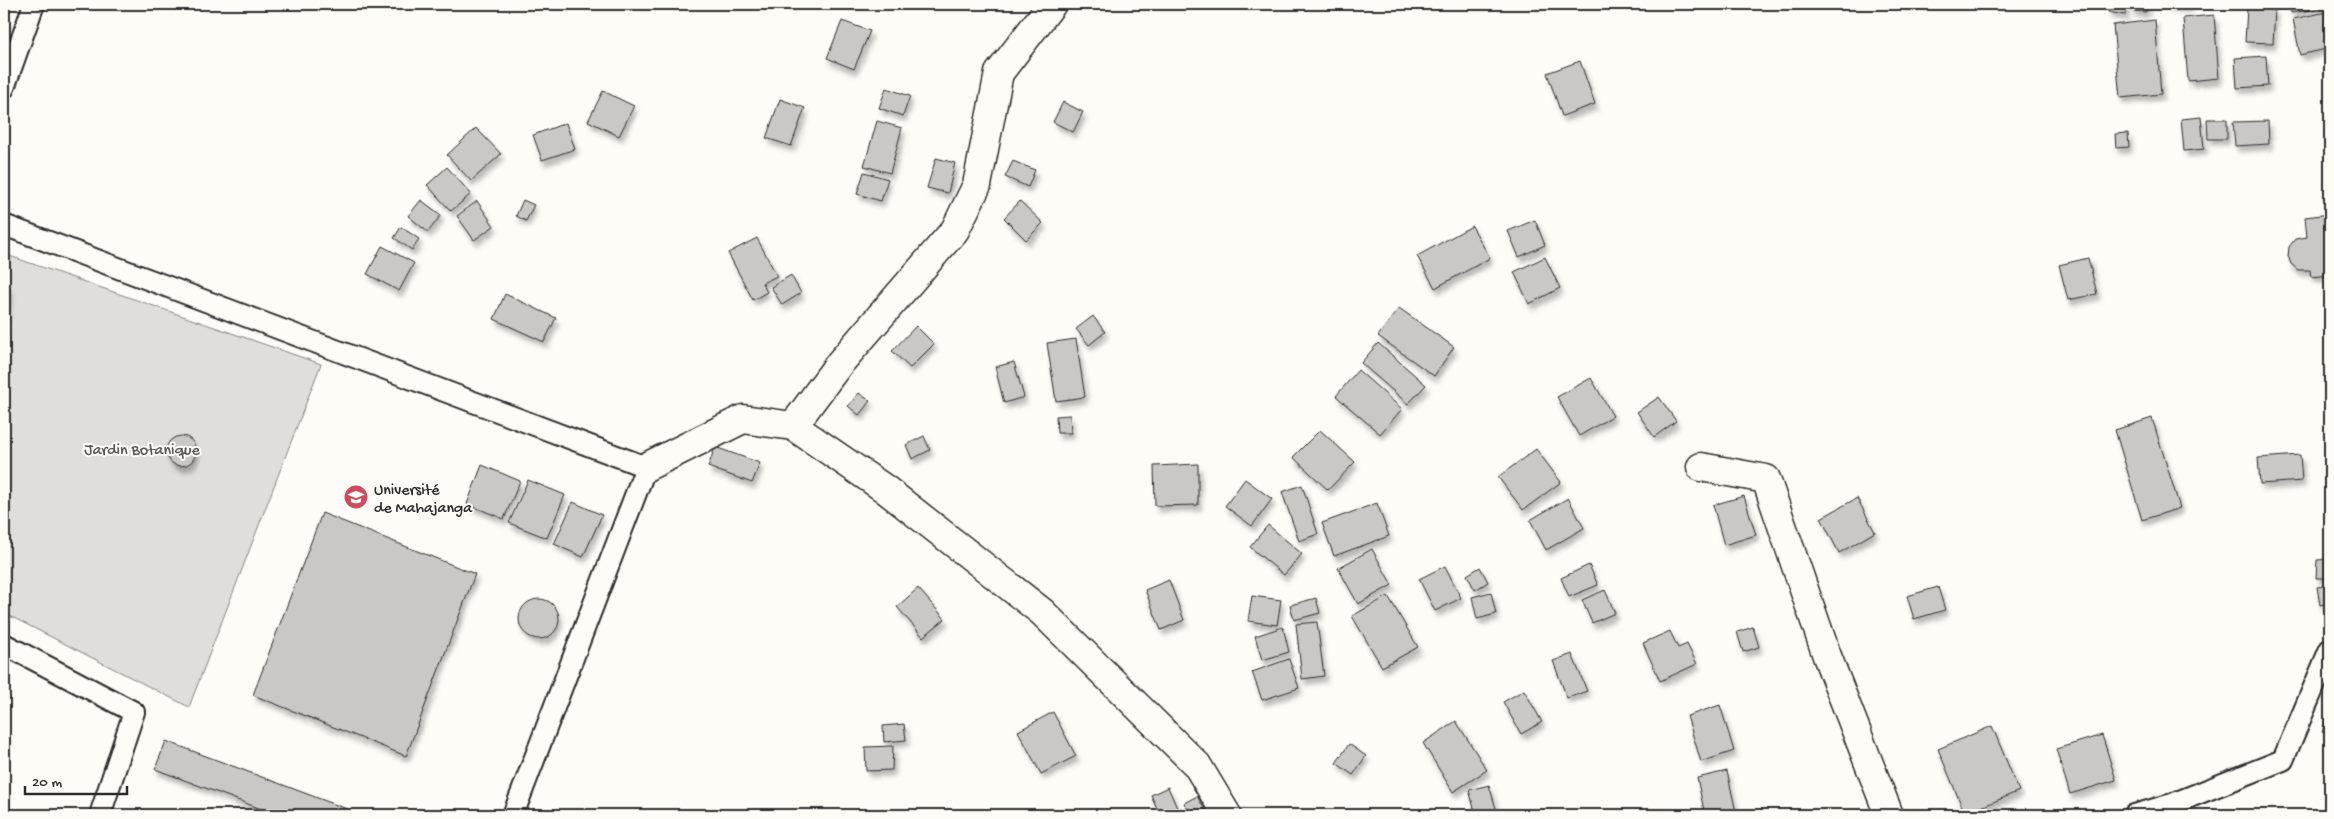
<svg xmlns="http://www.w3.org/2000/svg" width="2334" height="819" font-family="'Gochi Hand',sans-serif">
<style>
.green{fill:#dfdeda;stroke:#858482}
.building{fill:#c9c8c4;stroke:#2b2b2b;filter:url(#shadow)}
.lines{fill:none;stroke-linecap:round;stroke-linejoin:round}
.service-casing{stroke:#2b2b2b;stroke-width:24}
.minor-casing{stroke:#2b2b2b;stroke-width:31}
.service{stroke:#fdfcf7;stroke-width:20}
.minor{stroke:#fdfcf7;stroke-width:28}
.labels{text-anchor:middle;stroke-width:4;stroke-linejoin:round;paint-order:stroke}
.park-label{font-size:16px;fill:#585857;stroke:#fdfcf7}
.poi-label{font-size:16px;fill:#2b2b2b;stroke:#fdfcf7;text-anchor:start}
</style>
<defs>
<filter id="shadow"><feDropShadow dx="3" dy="5.5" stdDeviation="2.5" flood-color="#0004"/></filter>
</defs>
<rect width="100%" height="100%" fill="#fdfcf7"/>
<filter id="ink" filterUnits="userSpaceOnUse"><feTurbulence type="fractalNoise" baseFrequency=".02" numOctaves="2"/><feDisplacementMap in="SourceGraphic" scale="10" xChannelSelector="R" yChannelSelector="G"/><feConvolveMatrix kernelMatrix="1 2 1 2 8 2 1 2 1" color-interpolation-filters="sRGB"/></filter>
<g filter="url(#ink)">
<path class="green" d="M4,254l317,110 -132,343 -185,-94z"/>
<g class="building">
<path d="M2109,4h18l-2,11 -17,-3z"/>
<path d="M2132,4h15l-1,8 -14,-1z"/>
<path d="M2167,4h23v3l-23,-1z"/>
<path d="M2290,4h33v4l-32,5z"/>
<path d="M2247,8l28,2 -2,33 -28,-1z"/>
<path d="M2327,12l3,12v24l-30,7 -7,-36z"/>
<path d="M2214,15l5,63 -31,3 -5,-63z"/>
<path d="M2155,20l6,74 -41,4 -7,-73z"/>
<path d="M842,21l28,10 -16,38 -27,-11z"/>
<path d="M2266,56l2,30 -31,2 -2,-30z"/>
<path d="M1580,61l15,43 -33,12 -15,-43z"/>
<path d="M886,88l24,8 -7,20 -24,-8z"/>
<path d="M603,91l31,15 -15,30 -31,-15z"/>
<path d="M780,99l25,9 -14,38 -25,-8z"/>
<path d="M1063,102l20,10 -10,20 -20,-10z"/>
<path d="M2201,117l3,32 -20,2 -3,-32z"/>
<path d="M2207,119h20v20h-19z"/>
<path d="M877,121l25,7 -12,45 -26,-7z"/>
<path d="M2268,121l1,23 -34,2 -2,-24z"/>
<path d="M566,123l9,26 -33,11 -9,-25z"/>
<path d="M476,128l25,26 -30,27 -24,-26z"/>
<path d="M2128,133l1,14 -13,1 -1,-14z"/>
<path d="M936,158l19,5 -7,30 -21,-5z"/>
<path d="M1013,161l22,9 -7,17 -23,-10z"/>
<path d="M447,167l24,27 -20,17 -24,-26z"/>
<path d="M864,172l24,7 -7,22 -24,-7z"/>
<path d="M421,200l20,15 -13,17 -20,-16z"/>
<path d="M523,200l11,5 -8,16 -10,-5z"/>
<path d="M477,201l17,25 -20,14 -17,-24z"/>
<path d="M1020,201l23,22 -17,17 -22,-22z"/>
<path d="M2330,214v61l-19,2 -1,-7h-12l-7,-6 -3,-8 1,-9 6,-8 12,-2 -2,-20z"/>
<path d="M1535,220l10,25 -26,12 -11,-26z"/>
<path d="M1472,226l18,32 -55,30 -18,-32z"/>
<path d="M401,227l18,12 -7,11 -18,-12z"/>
<path d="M757,238l20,38 -15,7 5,9 -14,8 -25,-47z"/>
<path d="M382,246l32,17 -15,28 -32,-17z"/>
<path d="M1545,257l15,31 -31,16 -15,-32z"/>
<path d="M2088,258l9,36 -29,6 -9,-35z"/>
<path d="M791,275l10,18 -19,12 -11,-18z"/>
<path d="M4,288l6,1 -5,26h-1z"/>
<path d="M505,294l51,24 -12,24 -50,-23z"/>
<path d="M1399,308l55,39 -20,29 -56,-40z"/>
<path d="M1093,316l12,16 -16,13 -13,-16z"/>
<path d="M916,326l18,18 -24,24 -18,-17z"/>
<path d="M1076,339l9,58 -29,4 -9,-58z"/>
<path d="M1378,343l48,42 -18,19 -47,-41z"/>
<path d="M1014,362l10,35 -20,6 -9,-36z"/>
<path d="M1358,370l44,39 -22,25 -44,-38z"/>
<path d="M1591,378l22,38 -34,20 -22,-39z"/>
<path d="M859,393l11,8 -11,14 -11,-9z"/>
<path d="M1659,397l17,24 -22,16 -17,-25z"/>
<path d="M1070,415l1,18h-14l-1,-17z"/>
<path d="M2152,418l28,90 -38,12 -27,-90z"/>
<path d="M1320,430l35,32 -27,28 -35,-33z"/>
<circle cx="181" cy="451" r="15"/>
<path d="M924,436l6,14 -18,9 -6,-14z"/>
<path d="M715,447l45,16 -8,20 -44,-16z"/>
<path d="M1536,449l25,33 -38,28 -25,-33z"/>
<path d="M2300,455l2,26 -42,3 -2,-26z"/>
<path d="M1198,464v41l-43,1 -1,-40z"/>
<path d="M482,465l38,16 -16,38 -37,-15z"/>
<path d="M1245,479l27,20 -20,27 -27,-20z"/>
<path d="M528,480l37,15 -18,43 -38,-15z"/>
<path d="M1302,485l16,49 -19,7 -17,-49z"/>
<path d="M1744,496l12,39 -32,10 -11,-40z"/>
<path d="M1568,498l16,30 -38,22 -16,-30z"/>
<path d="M1857,498l18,34 -36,21 -18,-35z"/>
<path d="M573,502l29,13 -19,42 -29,-13z"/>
<path d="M1377,503l12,33 -55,20 -12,-33z"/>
<path d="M322,513l153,61 -69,182 -153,-61z"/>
<path d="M1268,525l34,29 -18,21 -34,-28z"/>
<path d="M1372,549l20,36 -34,19 -20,-36z"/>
<path d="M2330,559v19h-14l1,-18z"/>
<path d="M1589,565l9,20 -29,12 -8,-19z"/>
<path d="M1445,566l16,32 -26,13 -16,-32z"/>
<path d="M1480,567l8,15 -13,8 -8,-15z"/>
<path d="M1169,580l15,40 -23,10 -16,-40z"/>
<path d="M2330,585v18l-10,2 -3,-18z"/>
<path d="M1938,587l7,23 -31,9 -7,-23z"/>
<path d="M918,588l27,31 -22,18 -26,-30z"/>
<path d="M1605,590l10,23 -23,10 -10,-23z"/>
<path d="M1491,592l5,22 -19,5 -5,-22z"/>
<path d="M1252,596l29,4 -4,25 -29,-4z"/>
<path d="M1388,596l30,51 -36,20 -30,-51z"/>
<path d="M1316,598l4,15 -26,7 -4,-15z"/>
<circle cx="539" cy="619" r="20"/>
<path d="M1317,622l7,54 -22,3 -6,-55z"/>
<path d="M1283,627l6,25 -27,8 -7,-24z"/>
<path d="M1753,627l6,20 -16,5 -6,-20z"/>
<path d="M1670,631l8,17 9,-4 10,20 -37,17 -17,-38z"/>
<path d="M1572,654l15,37 -20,7 -14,-37z"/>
<path d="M1289,659l10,29 -37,12 -10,-28z"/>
<path d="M1524,690l18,32 -21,12 -18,-32z"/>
<path d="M1720,705l14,46 -33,11 -14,-46z"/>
<path d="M1053,712l23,44 -35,18 -23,-43z"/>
<path d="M2327,717l3,1v17l-8,-3z"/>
<path d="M1456,721l31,49 -34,22 -30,-49z"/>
<path d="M904,724l2,16 -22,2 -1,-16z"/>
<path d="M1992,726l27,65 -54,23 -27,-65z"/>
<path d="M2102,735l14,45 -46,14 -14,-45z"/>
<path d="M166,741l197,74h-86l-122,-46z"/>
<path d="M1349,744l17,12 -13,19 -17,-12z"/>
<path d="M893,746l-1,24 -26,1 -1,-24z"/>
<path d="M1727,771l9,41 -15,3h-16l-8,-37z"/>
<path d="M1489,785l9,30h-22l-7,-25z"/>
<path d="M1168,787l12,28h-20l-9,-20z"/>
<path d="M1197,796l11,19h-17l-7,-12z"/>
<path d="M791,810l15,5h-17z"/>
</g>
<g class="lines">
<defs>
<g id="service">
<path d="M4,88l30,-84"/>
<path d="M4,225l642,242 -133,348"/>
<path d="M4,644l130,68 -34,103"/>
<path d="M2134,815l38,-11 111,-44 47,-111"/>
</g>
<g id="minor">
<path d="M793,426l92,63 157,123 155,153 30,50"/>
<path d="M646,467l97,-48 50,7 46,-62 116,-134 22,-45 22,-112 53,-69"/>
<path d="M1701,467l65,12 61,177 62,159"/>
</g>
</defs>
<use href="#service" class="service-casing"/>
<use href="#minor" class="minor-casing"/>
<use href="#service" class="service"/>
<use href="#minor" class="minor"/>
</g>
</g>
<defs>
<symbol id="university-disc" viewBox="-11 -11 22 22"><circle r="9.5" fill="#d1495b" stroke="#fdfcf7"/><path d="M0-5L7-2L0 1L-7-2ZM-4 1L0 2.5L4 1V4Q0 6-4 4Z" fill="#fff"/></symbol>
</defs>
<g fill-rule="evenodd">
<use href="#university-disc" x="342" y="483" width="28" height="28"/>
</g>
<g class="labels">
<g class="park-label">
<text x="142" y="454">Jardin Botanique</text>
</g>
<g class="poi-label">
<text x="374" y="494">Université<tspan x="374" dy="18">de Mahajanga</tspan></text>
</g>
</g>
<rect width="2334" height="819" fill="none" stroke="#fdfcf7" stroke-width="20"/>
<rect x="10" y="10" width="2314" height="799" fill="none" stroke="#2b2b2b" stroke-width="2" filter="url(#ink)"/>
<path d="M25 786v8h102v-8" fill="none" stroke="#2b2b2b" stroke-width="2.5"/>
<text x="32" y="786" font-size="15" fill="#2b2b2b" stroke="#fdfcf7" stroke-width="4" paint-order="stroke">20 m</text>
</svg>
